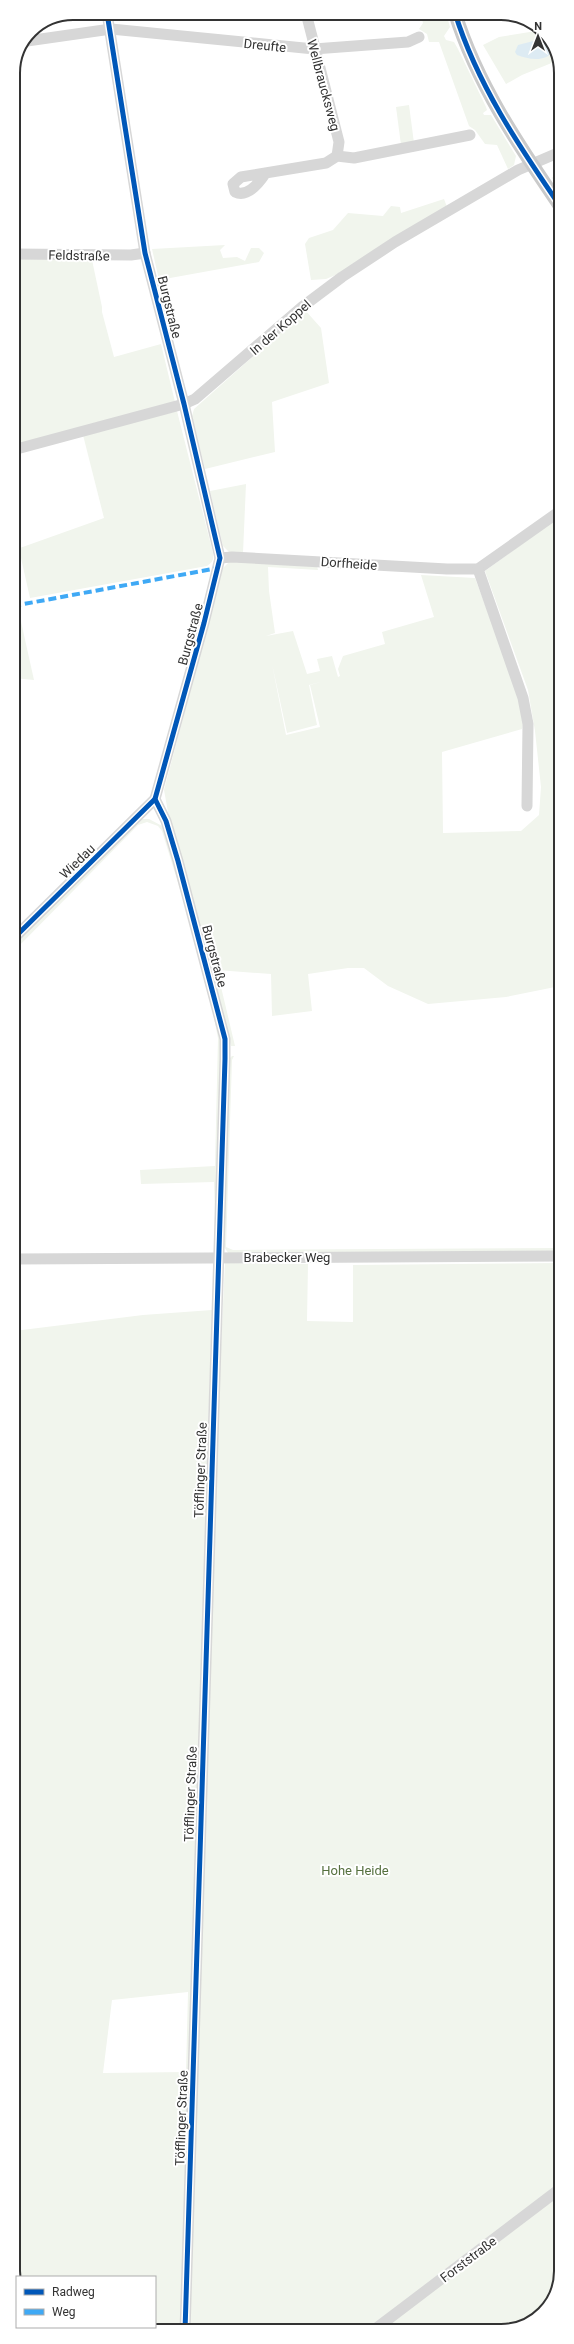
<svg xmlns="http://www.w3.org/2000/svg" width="574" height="2344" font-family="Roboto,sans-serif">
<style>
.green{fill:#f1f5ed;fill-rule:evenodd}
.water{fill:#ddebf3}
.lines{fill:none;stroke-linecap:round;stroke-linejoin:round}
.minor{stroke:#d7d7d7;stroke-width:11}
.major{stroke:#cacaca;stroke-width:14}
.quiet{stroke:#3fa9f5;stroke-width:4;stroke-dasharray:8 4;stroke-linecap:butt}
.cycleway-casing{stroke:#fff;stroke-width:8}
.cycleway{stroke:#0057b8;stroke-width:5}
.labels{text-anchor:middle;stroke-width:4;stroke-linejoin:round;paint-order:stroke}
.street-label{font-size:13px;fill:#333;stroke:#fff}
.park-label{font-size:13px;fill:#56703f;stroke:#fff}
.rim{fill:none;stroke:#333;stroke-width:2}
</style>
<rect width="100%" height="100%" fill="#fff"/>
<g class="green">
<path d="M420,13h26l4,14 -6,9 2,4 8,2 4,7 28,58 1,3 -4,3 1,2h7l25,41 -2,9 -6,4 -11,-24 -12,-1 -10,-14 -6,-4 -30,-84h-10l-2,-8 -8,-5 4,-6z"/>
<path d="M542,30l17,30 -37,15 -16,9 -23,-39 16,-8z"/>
<path d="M409,105l5,38 -13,2 -5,-38z"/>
<path d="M560,168v21l-8,-11z"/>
<path d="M444,199l3,8 -109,67 -12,5 -15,1 -6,-36 4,-6 24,-8 15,-17 35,3 8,-10 9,1 1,6z"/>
<path d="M225,245l-5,5 3,8 14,-1 8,4 6,-13h8l5,5 -5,9 -100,18 -7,-31z"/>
<path d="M13,258l79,2 10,47v5l12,45 47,-13 14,58 -162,45z"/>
<path d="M305,310l16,18 8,55 -57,19 3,50 -70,17 -13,-53 2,-7z"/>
<path d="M177,411l36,142c1,6 0,9 -6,13l-177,32 -9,-40 -4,-9 87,-31 -21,-83z"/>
<path d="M246,484l-3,69h-13l-7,-7 -13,-55z"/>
<path d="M560,516v470l-54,11 -78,7 -40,-18 -24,-18h-16l-40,6 4,37 -40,5 -1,-42 -54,-4 18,76h-4l-63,-234 -4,-22 59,-222 7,-7 87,5 1,4 -50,-3 1,24 6,42 -9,3 27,-5 14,43 13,-3 -3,-12 15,-3 6,21 2,-1 -2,-7 5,-13 42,-12 -3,-12 52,-15 -13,-42 54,3 42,112 6,34 -1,5 -80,23 1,81 78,-2 18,-16 2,-28 -6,-56 -7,-41 -43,-119zM272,664l15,69 30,-8 -8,-40 15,-4 -14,4 10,42 -34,8z"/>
<path d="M13,608h5l16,72 -21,-2z"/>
<path d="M140,819h9l15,8 57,210 -6,179 -1,-34 -73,2 -1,-14 75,-4 3,-128 -5,-25 -30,-114 -21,-68 -4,-5 -11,-4 -9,3 -125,127v-9z"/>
<path d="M232,1056h2l-2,4 -6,187 7,3 327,-2v5l-331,1 -5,-7 5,-188z"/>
<path d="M225,1263l83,1 -1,57 46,1v-57l207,-2 1,1008 -15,39 -34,20 -443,1 -9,-4h95v-50h-138v10l-3,-5v-951l129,-16 69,-5 -4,120h9zM188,1992l-2,80 -83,1 9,-73z"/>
</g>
<path class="water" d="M541,39l8,3 4,9c-8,12 -25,8 -36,4l-2,-3 3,-7z"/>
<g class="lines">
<g class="minor">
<path d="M107,13l38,240 39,151 36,154 -16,65 -49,176 11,22 12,40 47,178v20l-40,1272"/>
<path d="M306,13l33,129 -2,14"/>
<path d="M27,41l84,-12 203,20 94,-7 11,-5"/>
<path d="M265,174c-6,9 -17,24 -30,18l-2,-8 8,-7 85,-14 11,-7 17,2 116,-23"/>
<path d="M13,254l118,1 14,-2"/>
<path d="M13,450l171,-46 11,-5 107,-92 40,-30 53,-35 123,-72 42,-18"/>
<path d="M220,558l12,-1 215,12h31l82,-58"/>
<path d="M478,569l45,129 5,26 -1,82"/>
<path d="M13,939l142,-140"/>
<path d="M14,1259l546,-3"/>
<path d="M374,2330l187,-142"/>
</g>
<path class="major" d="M455,13c22,71 64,133 105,193"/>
<path class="quiet" d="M13,606l205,-38"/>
<defs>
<g id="cycleway">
<path d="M107,13l38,240 39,151 36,154 -16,65 -49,176 11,22 12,40 47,178v20l-40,1272"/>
<path d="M455,13c22,71 64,133 105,193"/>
<path d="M13,939l142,-140"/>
</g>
</defs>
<use href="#cycleway" class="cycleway-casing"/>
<use href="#cycleway" class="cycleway"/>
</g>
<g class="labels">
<g class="street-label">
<text transform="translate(265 45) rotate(6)" y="5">Dreufte</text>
<text transform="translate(324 85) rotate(75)" y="5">Wellbraucksweg</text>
<text transform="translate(79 255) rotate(1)" y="5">Feldstraße</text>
<text transform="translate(170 307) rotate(76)" y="5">Burgstraße</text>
<text transform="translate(280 327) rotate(-41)" y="5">In der Koppel</text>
<text transform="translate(349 563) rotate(4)" y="5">Dorfheide</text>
<text transform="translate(190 634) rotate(-75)" y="5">Burgstraße</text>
<text transform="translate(77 861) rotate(-44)" y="5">Wiedau</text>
<text transform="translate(215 956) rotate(75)" y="5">Burgstraße</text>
<text x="287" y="1262">Brabecker Weg</text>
<text transform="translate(200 1470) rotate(-88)" y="5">Töfflinger Straße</text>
<text transform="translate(190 1794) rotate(-88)" y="5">Töfflinger Straße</text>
<text transform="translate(181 2118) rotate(-88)" y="5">Töfflinger Straße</text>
<text transform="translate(468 2259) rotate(-37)" y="5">Forststraße</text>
</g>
<g class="park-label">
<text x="355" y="1875">Hohe Heide</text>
</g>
</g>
<path d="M0 0H574V2344H0ZM73 20H501A53 53 0 0 1 554 73V2271A53 53 0 0 1 501 2324H73A53 53 0 0 1 20 2271V73A53 53 0 0 1 73 20Z" fill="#fff" fill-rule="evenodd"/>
<path class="rim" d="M73 20H501A53 53 0 0 1 554 73V2271A53 53 0 0 1 501 2324H73A53 53 0 0 1 20 2271V73A53 53 0 0 1 73 20Z"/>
<rect x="16" y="2276" width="140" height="52" fill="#ffffff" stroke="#adadad"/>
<rect x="24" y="2289" width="20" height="6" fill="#0057b8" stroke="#adadad"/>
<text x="52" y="2296" font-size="12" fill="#333333">Radweg</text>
<rect x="24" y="2309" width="20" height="6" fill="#3fa9f5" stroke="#adadad"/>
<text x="52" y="2316" font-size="12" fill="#333333">Weg</text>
<g transform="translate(538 36)" stroke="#ffffff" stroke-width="3" paint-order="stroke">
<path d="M0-3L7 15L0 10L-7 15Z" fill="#333333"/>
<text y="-6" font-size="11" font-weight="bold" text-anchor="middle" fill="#333333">N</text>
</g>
</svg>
